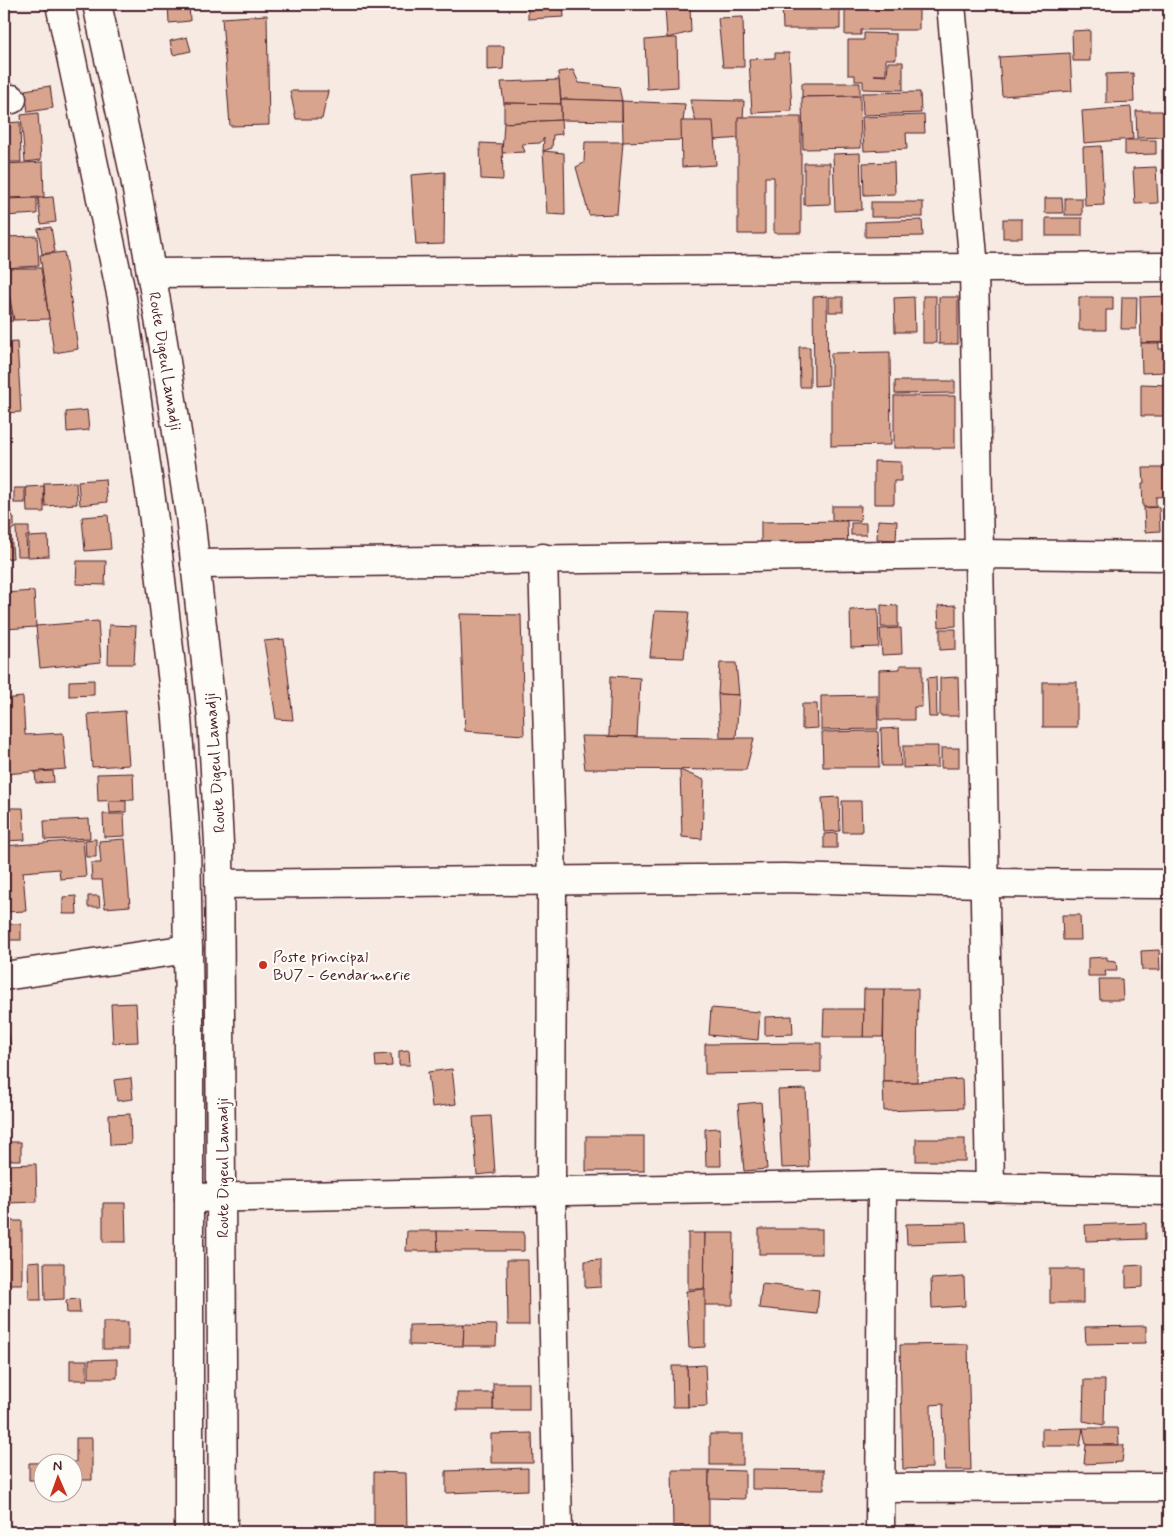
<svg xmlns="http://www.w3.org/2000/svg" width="1173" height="1536" font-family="Mynerve,sans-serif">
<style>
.building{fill:#d8a48d;stroke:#4a1f2b}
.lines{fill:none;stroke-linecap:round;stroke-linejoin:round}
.street-casing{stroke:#4a1f2b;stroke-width:31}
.secondary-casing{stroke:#4a1f2b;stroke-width:31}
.street{stroke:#fdfcf7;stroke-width:28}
.secondary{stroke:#fdfcf7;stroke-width:28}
.poi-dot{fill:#c8321e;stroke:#fdfcf7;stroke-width:2}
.labels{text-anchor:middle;stroke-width:4.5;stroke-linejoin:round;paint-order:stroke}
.street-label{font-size:16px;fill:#4a1f2b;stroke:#fdfcf7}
.poi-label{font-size:16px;fill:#4a1f2b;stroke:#fdfcf7;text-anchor:start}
</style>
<rect width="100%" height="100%" fill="#f6eae2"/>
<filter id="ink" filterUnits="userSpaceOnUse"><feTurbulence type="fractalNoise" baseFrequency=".02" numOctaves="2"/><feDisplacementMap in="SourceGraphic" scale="10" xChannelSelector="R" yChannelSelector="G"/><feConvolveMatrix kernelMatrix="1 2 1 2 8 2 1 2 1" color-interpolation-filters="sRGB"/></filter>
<g filter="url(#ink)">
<g class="building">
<path d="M168,4h21l1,17 -21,2z"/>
<path d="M528,4h35l1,13 -36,2z"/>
<path d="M782,4h58v25h-57z"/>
<path d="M845,4h74v26h-58v5h-16z"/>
<path d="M690,6l1,26 -24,6 -2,-31z"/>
<path d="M267,15l2,110 -39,1 -8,-108z"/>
<path d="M743,17l1,50h-21l-5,-49z"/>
<path d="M1090,30v31h-17l-1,-30z"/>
<path d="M864,33l32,1v25h-10v16h-12l13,1 1,-14h15v28l-40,-1v-8h-8v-6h-7v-35h16z"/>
<path d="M187,37l4,14 -18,4 -3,-14z"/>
<path d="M667,38h10l1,49 -31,2 -2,-49z"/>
<path d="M487,46h17l-1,23 -16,1z"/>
<path d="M775,53h14l3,58 -40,2 -3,-54 26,-1z"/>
<path d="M1070,53l2,38 -70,5 -3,-39z"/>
<path d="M573,70l6,13 40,4 3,14 -61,-2 -3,-27z"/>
<path d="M1133,73l1,29 -28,1v-29z"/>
<path d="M559,80l2,24 -57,-1 -3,-21z"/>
<path d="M802,83h58v13l-58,1z"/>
<path d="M50,86l3,22 -25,4 -3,-22z"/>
<path d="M290,91h38l-6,28h-26z"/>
<path d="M920,92l1,21 -58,2 -1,-22z"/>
<path d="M860,96l1,52 -58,1 -1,-52z"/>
<path d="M561,99l61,2v20l-61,-1z"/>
<path d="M690,100l54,1 -2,37 -41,3z"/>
<path d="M622,101l63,3 -4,36 -58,2z"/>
<path d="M504,103l57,1v16l-57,3z"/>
<path d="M1131,107l2,32 -49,4 -2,-32z"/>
<path d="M1136,111h28l1,26 -28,1z"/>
<path d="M38,113l3,47 -16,2 -4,-47z"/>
<path d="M924,115l1,18h-19l1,16 -43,2 -2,-34z"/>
<path d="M738,117h63v116h-27v-56h-9v57h-27z"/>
<path d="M561,120l1,14 -9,1 -1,13 -9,3 1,-13 -4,5 -18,1 3,8 -23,1 2,-30z"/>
<path d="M681,121h32l3,44 -34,2z"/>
<path d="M20,122l1,40h-17v-39z"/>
<path d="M1125,140h31v14l-31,1z"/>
<path d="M585,142h38l-6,72 -28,1 -13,-48 8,-4z"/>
<path d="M480,143l22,1 1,36 -22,-1z"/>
<path d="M1101,146l3,59 -19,1 -2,-59z"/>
<rect x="1162" y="150" width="7" height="23"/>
<path d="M543,151l21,2 1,62 -18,-1z"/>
<path d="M860,153l2,57 -27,1 -2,-57z"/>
<path d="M43,162l1,35 -40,1v-34z"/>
<path d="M894,162l1,32 -31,1 -1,-32z"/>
<path d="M804,163h26v41l-26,1z"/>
<path d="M1156,167l2,36 -23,1 -2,-36z"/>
<path d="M445,172l-1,72 -28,1 -5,-70z"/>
<path d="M53,197l3,25 -15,2 -3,-26z"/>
<path d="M37,198v16l-33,2v-17z"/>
<path d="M1045,198h17l1,15h-18z"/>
<rect x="1065" y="198" width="17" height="17"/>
<rect x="871" y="202" width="52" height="15"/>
<rect x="1046" y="218" width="36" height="18"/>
<rect x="1003" y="219" width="19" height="19"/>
<path d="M922,220l1,16 -58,1v-15z"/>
<path d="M51,227l4,25 -13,2 -4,-25z"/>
<path d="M37,236l2,30 -35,2v-31z"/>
<path d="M64,252l14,97 -24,4 -14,-98z"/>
<path d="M4,268h37l8,51 -35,1z"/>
<path d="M4,274l9,47h-9z"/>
<path d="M827,296l1,89 -14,1 -1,-89z"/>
<rect x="923" y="296" width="13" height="47"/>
<path d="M1169,296v46l-28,1 -1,-46z"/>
<rect x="829" y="297" width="14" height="15"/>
<path d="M914,297l1,35h-20l-1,-34z"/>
<rect x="939" y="297" width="19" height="47"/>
<path d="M1079,297h34v13h-7v20h-27z"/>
<path d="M1122,297h15l-1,32h-15z"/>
<path d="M17,342l4,70 -17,1v-70z"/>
<path d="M1141,343h18v6h6l1,23 -24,1z"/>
<path d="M799,347h11v40h-10z"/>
<path d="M890,352l1,93 -60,1v-93z"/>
<path d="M895,381h60v12l-60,1z"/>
<path d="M1141,384l28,1v31h-28z"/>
<rect x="894" y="396" width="61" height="52"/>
<path d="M87,410l2,20 -22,2 -1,-20z"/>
<path d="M874,461l27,1v19h-7v23h-20z"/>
<path d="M1143,468h26v28l-13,1v10h-13l-1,-24h2z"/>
<path d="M105,479l2,23 -27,3 -2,-24z"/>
<path d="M76,482l1,22 -32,2 -1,-23z"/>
<path d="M44,486v26h-17l-1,-25z"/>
<rect x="14" y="488" width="11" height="15"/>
<path d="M4,500h5l1,12 4,6v10l-3,3 2,27 -9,1z"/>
<path d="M832,506h29l-1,15 -28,-1z"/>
<path d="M1159,507l1,24 -15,1 -1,-24z"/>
<path d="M108,515l3,34 -26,2 -3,-34z"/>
<path d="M878,520l19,1 -1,19 -19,-1z"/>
<path d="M847,521l1,32h-87v-31z"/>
<rect x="851" y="523" width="15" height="12"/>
<path d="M16,527h13v9h-3l1,20h-10z"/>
<path d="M48,536l1,20 -21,1v-20z"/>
<path d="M77,561h29l-1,24 -29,-1z"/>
<path d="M34,591l2,36 -32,2v-36z"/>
<path d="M881,605l17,1v21h-17z"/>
<path d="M956,605v21l-17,1 -1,-21z"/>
<path d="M878,609l1,38 -28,1 -1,-38z"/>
<path d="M655,611l34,1 -5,46 -34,-1z"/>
<path d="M460,614l61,1 3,120 -59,-4z"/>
<path d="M98,621l3,41 -61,6 -4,-42z"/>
<path d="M109,625l27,1 -2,38h-26z"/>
<path d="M901,628l1,26 -20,1 -2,-26z"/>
<path d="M940,629h16v20l-16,1z"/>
<path d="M284,639l9,81 -17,-1 -12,-78z"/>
<path d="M720,663h16l3,32 -21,-1z"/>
<path d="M900,665h22v42h-8v13h-35v-50l21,-1z"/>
<path d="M611,676l29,2 -3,59 -28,-1z"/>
<path d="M936,677l1,40h-8l-2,-39z"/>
<path d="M958,677l1,39h-19v-38z"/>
<path d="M94,680v15l-25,1v-15z"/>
<rect x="1043" y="682" width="34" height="45"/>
<path d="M718,694l21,1 -3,43h-16z"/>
<path d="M877,695l1,34 -57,1v-34z"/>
<path d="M23,697l2,38 38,-2 3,36 -62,5v-75z"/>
<path d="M802,704h15l1,24 -16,1z"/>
<path d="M125,711l4,54 -37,2 -4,-53z"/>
<path d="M899,728l2,38h-19l-1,-37z"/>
<path d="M878,731l1,36h-56l-1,-35z"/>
<path d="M581,736l139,2h34l-8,32 -161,-1z"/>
<path d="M903,746h35v21l-35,1z"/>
<rect x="941" y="748" width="18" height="20"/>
<path d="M680,770l24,10 -2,59 -20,-2z"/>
<path d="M53,771l1,11 -18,1 -1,-11z"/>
<path d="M133,773l1,27 -36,1 -1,-27z"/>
<path d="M839,797l1,34 -16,1 -2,-34z"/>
<path d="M109,801h17v11l-16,1z"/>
<path d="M842,801h19l1,31h-19z"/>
<path d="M4,808h19l2,32 -21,1z"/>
<path d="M103,814h21l1,22 -21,1z"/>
<path d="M89,819l1,19 -45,2 -1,-19z"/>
<path d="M837,833v15h-13v-14z"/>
<path d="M96,839v18h-10l-1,-17z"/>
<path d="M125,839l5,67 -25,2 -3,-28h-10l-1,-17h10l-2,-22z"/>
<path d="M83,840l3,37 -26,2 -1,-10 -36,3 3,39 -21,1 -1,-66z"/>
<path d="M76,896l1,18h-14v-17z"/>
<path d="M88,896h11l1,11h-12z"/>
<path d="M1062,915h18l1,25h-18z"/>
<rect x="7" y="924" width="14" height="16"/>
<path d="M1159,950l1,20h-18l-1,-19z"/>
<path d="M1107,957v3l9,1 1,10h-12l1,5h-18v-18z"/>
<path d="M1099,979h23l1,21h-23z"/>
<path d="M864,989h20l-1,48h-20z"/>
<path d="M884,989h34l-1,93h-34z"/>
<path d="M136,1003l2,39 -25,1 -2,-39z"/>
<path d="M711,1008l49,4 -2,28 -49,-5z"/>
<path d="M824,1009h40l-1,28h-40z"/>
<path d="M792,1016l1,18 -28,1v-18z"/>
<path d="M4,1019h3l4,31 -7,1z"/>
<path d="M821,1043v29l-116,2v-30z"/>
<path d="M409,1050l1,15h-11v-14z"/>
<path d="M391,1054l1,12 -16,1 -1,-12z"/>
<path d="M452,1069l4,35 -24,3 -4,-35z"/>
<path d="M131,1078l2,21 -16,2 -3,-21z"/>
<path d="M962,1079l1,29 -79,3 -1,-29h34z"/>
<path d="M806,1089l3,78 -27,1 -4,-78z"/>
<path d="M761,1102l6,67 -23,2 -6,-67z"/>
<path d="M130,1114l1,30 -21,1 -1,-30z"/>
<path d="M491,1116l4,57 -18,2 -4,-58z"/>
<path d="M720,1128l1,38h-15l-1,-37z"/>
<rect x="586" y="1136" width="58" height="35"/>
<rect x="916" y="1139" width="49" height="22"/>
<rect x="4" y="1142" width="17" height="18"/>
<path d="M36,1164l1,38 -30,1 -2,-38z"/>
<path d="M103,1203h22l1,39h-23z"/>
<rect x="7" y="1221" width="15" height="63"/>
<path d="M966,1223l1,19 -60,2 -1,-20z"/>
<path d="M1146,1223v16l-60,2 -1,-16z"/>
<rect x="1162" y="1224" width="7" height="31"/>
<rect x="759" y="1229" width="63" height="25"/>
<path d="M407,1231h30l1,20h-32z"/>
<path d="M437,1231l87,1v19h-86z"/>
<rect x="688" y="1233" width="17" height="56"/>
<path d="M705,1233h29l-1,72h-29z"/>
<path d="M507,1260h21l1,65h-21z"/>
<path d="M601,1260v27l-16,1v-27z"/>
<path d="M40,1261l1,39h-12l-1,-38z"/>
<path d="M44,1263h20v36l-19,1z"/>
<path d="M1143,1265v22l-17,1v-22z"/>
<rect x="1050" y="1269" width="33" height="34"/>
<path d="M964,1277l1,29 -33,2 -1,-29z"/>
<path d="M762,1284l57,6 -2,24 -58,-6z"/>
<path d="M705,1289v58l-16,1 -3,-57z"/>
<path d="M79,1299l1,14h-13l-1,-13z"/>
<rect x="103" y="1322" width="25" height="27"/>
<path d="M464,1324l-1,22 -54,-1v-20z"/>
<path d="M464,1324l33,1 -1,21h-33z"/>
<path d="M1146,1326v17l-60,1 -1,-17z"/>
<path d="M968,1344l3,126h-26l-2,-66 -12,1 1,63 -29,1 -3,-124z"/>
<path d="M117,1359v19h-28v-18z"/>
<rect x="70" y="1360" width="17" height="20"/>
<path d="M705,1365l2,41 -19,1 -1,-41z"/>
<path d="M672,1366h15l1,41h-15z"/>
<path d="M4,1379h3l1,63h-4z"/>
<path d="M1084,1380h21l-1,45 -21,-4z"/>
<rect x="493" y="1383" width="36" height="27"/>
<rect x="457" y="1393" width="36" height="17"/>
<path d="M1083,1428l-3,18h-38v-17z"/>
<path d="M1083,1428h35l1,17h-33z"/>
<path d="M532,1433l1,30h-42v-29z"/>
<rect x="710" y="1434" width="33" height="31"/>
<path d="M76,1438h16v42h-20v-16h-30v16h-13v-17l47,-1z"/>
<path d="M1086,1445h38l-2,17 -38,2z"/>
<path d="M528,1468v22l-82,3v-22z"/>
<path d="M752,1469l72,1v20l-72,-1z"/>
<path d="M672,1470h37v58h-36z"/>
<path d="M709,1470l36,1v28l-36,-1z"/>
<path d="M374,1472l32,1 1,58 -33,1z"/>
<rect x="673" y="1528" width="36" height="4"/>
</g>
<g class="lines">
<defs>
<g id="street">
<path d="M951,4l23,264 16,920"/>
<path d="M4,100l8,-1"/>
<path d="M151,273l1018,-6"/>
<path d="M543,558l9,323 -1,310 7,341"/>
<path d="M195,564l783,-10 191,2"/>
<path d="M220,884l565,-6 199,5 185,1"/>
<path d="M4,976l184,-27"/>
<path d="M189,1198l693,-13 287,6"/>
<path d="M880,1488l289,-1"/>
<path d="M880,1532l2,-347"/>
</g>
<g id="secondary">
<path d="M60,4l62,294 32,222 23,198 9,124 3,168v522"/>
<path d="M97,4l37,169 29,169 27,174 22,201 7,126 4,689"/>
</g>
</defs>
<use href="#street" class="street-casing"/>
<use href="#secondary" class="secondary-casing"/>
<use href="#street" class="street"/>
<use href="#secondary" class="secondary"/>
</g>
</g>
<circle class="poi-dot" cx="263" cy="965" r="5"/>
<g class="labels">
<g class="street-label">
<text transform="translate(166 361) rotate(81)" y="6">Route Digeul Lamadji</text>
<text transform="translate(214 763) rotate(-94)" y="6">Route Digeul Lamadji</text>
<text transform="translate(222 1168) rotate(-90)" y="6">Route Digeul Lamadji</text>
</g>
<g class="poi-label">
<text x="273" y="962">Poste principal<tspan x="273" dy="18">BU7 - Gendarmerie</tspan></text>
</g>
</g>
<rect width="1173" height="1536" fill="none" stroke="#fdfcf7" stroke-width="20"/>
<rect x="10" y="10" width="1153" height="1516" fill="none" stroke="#4a1f2b" stroke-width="2" filter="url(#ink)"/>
<g transform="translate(58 1478) rotate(358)"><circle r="24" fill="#fdfcf7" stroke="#b5a4a5"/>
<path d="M0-4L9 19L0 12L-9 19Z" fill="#c8321e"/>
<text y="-8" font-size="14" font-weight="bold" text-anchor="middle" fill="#4a1f2b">N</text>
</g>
</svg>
